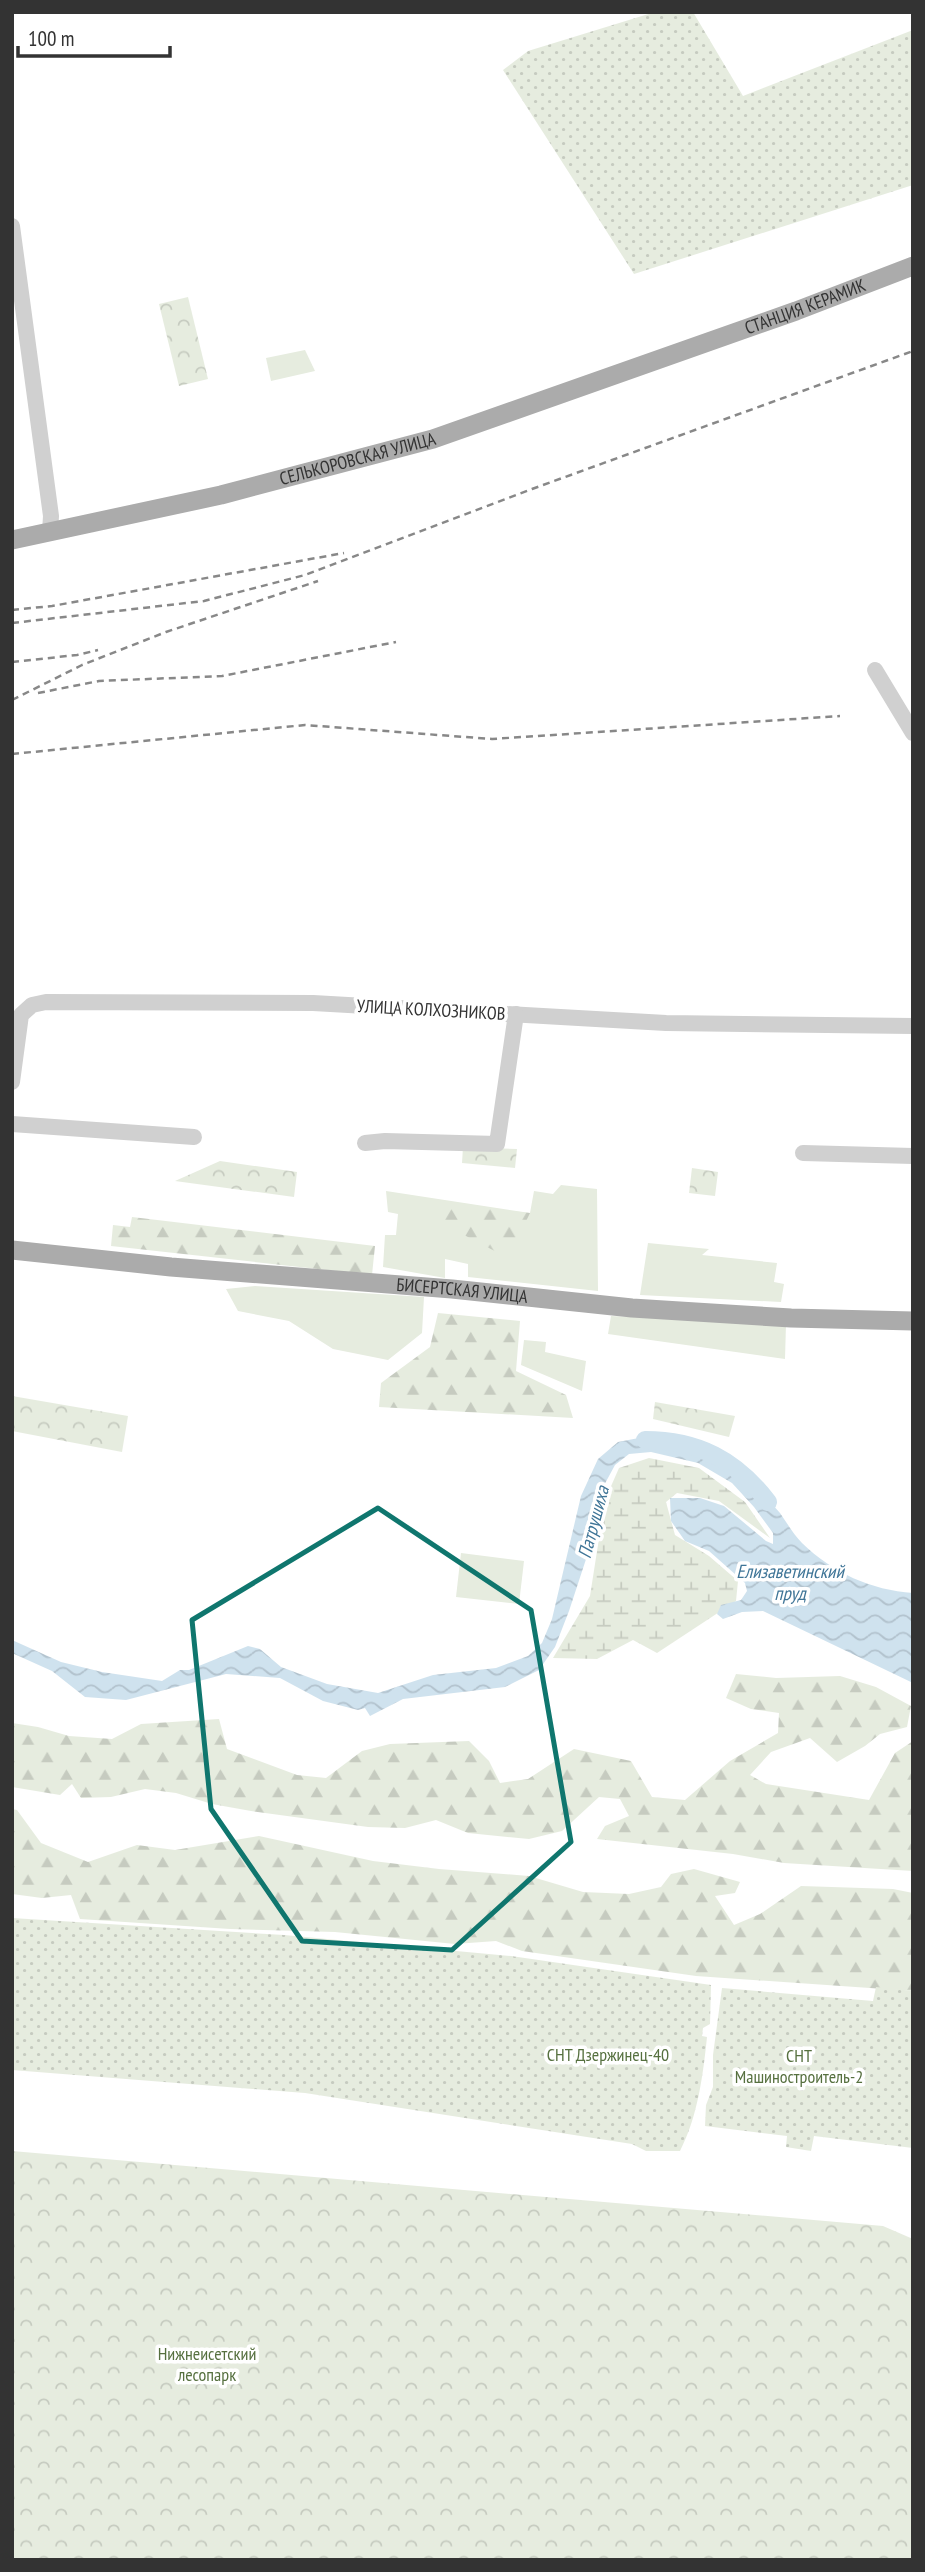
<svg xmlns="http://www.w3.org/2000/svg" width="925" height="2572" font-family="'PT Sans Narrow',sans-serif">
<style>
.grass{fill:#e6ecdf}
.forest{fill:url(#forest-firs)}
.wetland{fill:url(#wetland-marsh)}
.park{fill:url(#park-crowns)}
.garden{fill:url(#garden-dots)}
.water{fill:url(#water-waves)}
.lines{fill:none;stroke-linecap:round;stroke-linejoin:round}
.river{stroke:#cfe2ee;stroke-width:18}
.minor{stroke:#d0d0d0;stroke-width:16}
.major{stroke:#ababab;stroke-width:19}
.rail{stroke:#888;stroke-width:2.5;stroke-dasharray:7 5;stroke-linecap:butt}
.marked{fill:none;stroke:#0f766e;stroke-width:5;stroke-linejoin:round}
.labels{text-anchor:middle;stroke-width:7;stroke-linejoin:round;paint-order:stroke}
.street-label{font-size:18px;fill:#333;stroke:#fff}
.park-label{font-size:18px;fill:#56703f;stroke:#fff}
.water-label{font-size:19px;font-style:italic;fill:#3f7597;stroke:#fff}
</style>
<defs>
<pattern id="forest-firs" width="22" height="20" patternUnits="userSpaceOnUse" patternTransform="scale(1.75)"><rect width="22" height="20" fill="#e6ecdf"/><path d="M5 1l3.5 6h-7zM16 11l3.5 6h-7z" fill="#c6cbc0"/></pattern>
<pattern id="wetland-marsh" width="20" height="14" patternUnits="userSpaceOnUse" patternTransform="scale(1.75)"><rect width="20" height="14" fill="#e6ecdf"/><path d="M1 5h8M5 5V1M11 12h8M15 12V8" fill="none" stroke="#c6cbc0"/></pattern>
<pattern id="park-crowns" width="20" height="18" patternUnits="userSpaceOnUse" patternTransform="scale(1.75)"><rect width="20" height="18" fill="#e6ecdf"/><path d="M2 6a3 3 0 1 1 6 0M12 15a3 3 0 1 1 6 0" fill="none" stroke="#c6cbc0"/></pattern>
<pattern id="garden-dots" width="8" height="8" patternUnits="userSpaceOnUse" patternTransform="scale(1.75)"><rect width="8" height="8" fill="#e6ecdf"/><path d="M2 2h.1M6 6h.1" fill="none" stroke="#c6cbc0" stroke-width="1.8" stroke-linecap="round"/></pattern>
<pattern id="water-waves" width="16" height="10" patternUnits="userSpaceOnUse" patternTransform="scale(1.75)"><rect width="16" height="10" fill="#cfe2ee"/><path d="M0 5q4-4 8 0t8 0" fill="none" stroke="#b2c2cd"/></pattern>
</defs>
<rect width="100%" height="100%" fill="#fff"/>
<g class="grass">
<path d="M305,350l10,21 -44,10 -5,-23z"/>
<path d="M561,1185l36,4 1,102 -130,-14v-13l-23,-5v19l-62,-11 2,-32h11l2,-21 -10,-2 -2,-21 144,22 4,-22 19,3z"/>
<path d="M648,1243l61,6 -7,6 75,8 -3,19 10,2 -3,18 -141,-7z"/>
<path d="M255,1286l169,11 -2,36 -34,27 -55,-11 -44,-28 -51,-10 -12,-22z"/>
<path d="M611,1316l175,8 -1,35 -177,-25z"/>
<path d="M524,1340l22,2 -1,10 41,9 -4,30 -61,-26z"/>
<path d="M461,1553l63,8 -5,43 -63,-7z"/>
</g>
<g class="forest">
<path d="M441,1204l89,9 -22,45 -63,-33z"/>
<path d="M132,1217l243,29 -3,29 -261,-29 2,-21 17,2z"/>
<path d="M438,1313l82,8 -4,50 50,24 7,23 -194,-11 2,-24 49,-36z"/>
<path d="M736,1674l40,4 64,-2 36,11 35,19 -4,21 -27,7 -15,12 -28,16 -27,-24 -39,14 -21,23 16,9 103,16 26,-47 18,-12v130l-129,-8 -51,-9 -136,-15 8,-13 24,-10 -9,-17 -21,-2 -37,34 -33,8 -61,-6 -32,-13 -31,8 -37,-1 -117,-16 -39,-7 -36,-11 -31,-4 -34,8 -30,1 -9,-14 -12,11 -48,-8v-64l26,4 31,9 43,3 29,-15 78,-5 8,30 70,26 29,3 36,-27 28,-7 79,-3 20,20 11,22 28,-4 46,-30 57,12 21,36 33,3 45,-39 48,-28 1,-20 -28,-4 -25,-11z"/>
<path d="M12,1809l5,1 24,33 47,19 49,-17 38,5 84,-14 114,25 66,8 90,7 54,16 46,2 32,-7 10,-13 23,-5 46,13 -5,11 -20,3 19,29 26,-11 41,-28 92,3 20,4v98l-217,-15 -174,-25 -26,-10 -41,3 -120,-12 -105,-3 -150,-10 -9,-24 -29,3 -30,-4z"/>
</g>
<path class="wetland" d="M649,1458l50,10 46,34 25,36 -51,-37 -42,-8 -11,9 9,33 34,21 29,25 -2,20 -79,52 -24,-13 -36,19 -44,-1 37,-62 15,-96 14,-32z"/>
<g class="park">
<path d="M188,297l20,82 -29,7 -20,-82z"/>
<path d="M463,1147l54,2 -2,19 -53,-5z"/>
<path d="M220,1161l77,11 -3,25 -119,-16z"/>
<path d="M692,1168l26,4 -3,24 -26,-3z"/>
<path d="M12,1396l116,20 -6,36 -110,-21z"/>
<path d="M655,1402l80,14 -6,21 -76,-18z"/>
<path d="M12,2151l871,75 30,13v321h-901z"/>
</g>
<g class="garden">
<path d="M655,12h38l50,84 170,-66v155l-279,89 -131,-204 25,-19z"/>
<path d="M12,1918l272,17 227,21 200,29 -1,39 -7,4 -1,8 5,1c-4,38 -9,79 -27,114h-34l-14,-7 -327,-51 -293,-23z"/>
<path d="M876,1987l37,4v157l-99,-12 -3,15 -25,-4 1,-11 -82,-10 1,-21 7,-18v-32l9,-67 151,13z"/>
</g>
<path class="water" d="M644,1437c22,4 46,6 67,16 26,13 50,38 69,60 7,10 14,22 22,30 31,30 69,47 111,50v90l-150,-72 -21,1 -19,7 -6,-5 4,-9 20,-5 6,-9 -2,-8 -36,-32 -24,-10 -14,-20 -1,-23h30l24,8 42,35 7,3v-11l-19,-26 -22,-24 -34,-20 -47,-11 -22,2 -14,11 -13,24 -12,58 -21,64 -14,36 -16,23 -34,17 -102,12 -33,17 -5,-8 -7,2 -35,-9 -43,-23 -54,-4 -100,26 -41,-3 -33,-26 -40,-18v-13l49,22 41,10 60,9 18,-11h9l59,-24 12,3 21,18 46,17 51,9 55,-18 63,-7 32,-12 14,-13 10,-24 29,-123 17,-37 20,-17z"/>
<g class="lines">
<path class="river" d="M645,1440c53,0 91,20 123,62"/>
<g class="minor">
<path d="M12,226l39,290 -1,16"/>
<path d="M875,670l38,63"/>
<path d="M12,1082l9,-67 11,-10 14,-3 267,1 353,20 247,3"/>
<path d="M12,1124l182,13"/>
<path d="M365,1143l20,-2 112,3 19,-130"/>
<path d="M803,1153l110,3"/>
</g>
<g class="major">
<path id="s1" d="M12,540l209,-45 212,-56 363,-128 117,-45"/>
<path id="s2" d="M12,1250l159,17 281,22 180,19 159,10 122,3"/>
</g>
<g class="rail">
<path d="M12,610l40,-4 292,-53"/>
<path d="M12,623l192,-22 101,-26 227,-86 381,-138"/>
<path d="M12,662l65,-7 21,-5"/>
<path d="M38,693l61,-12 123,-5 174,-34"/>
<path d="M12,700l70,-35 84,-33 152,-51"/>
<path d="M12,754l293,-29 187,14 348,-23"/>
</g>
</g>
<path class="marked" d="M378,1508l153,102 40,232 -119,108 -150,-9 -91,-132 -19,-189z"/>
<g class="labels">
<g class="street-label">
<text dy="6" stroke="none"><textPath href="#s1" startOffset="828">СТАНЦИЯ КЕРАМИК</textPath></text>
<text dy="6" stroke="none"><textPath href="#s1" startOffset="355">СЕЛЬКОРОВСКАЯ УЛИЦА</textPath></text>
<text transform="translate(431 1010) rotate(3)" y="6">УЛИЦА КОЛХОЗНИКОВ</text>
<text dy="6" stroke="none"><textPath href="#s2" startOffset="452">БИСЕРТСКАЯ УЛИЦА</textPath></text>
</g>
<g class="park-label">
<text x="608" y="2061">СНТ Дзержинец-40</text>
<text x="799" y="2062">СНТ<tspan x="799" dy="21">Машиностроитель-2</tspan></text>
<text x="207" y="2360">Нижнеисетский<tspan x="207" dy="21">лесопарк</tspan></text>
</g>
<g class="water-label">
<text transform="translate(593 1522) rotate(-75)" y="7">Патрушиха</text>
<text x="790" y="1578">Елизаветинский<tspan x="790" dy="22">пруд</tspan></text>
</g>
</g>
<rect width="925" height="2572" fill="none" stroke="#333333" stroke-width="28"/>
<path d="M18 46v10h152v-10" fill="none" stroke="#333333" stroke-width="3.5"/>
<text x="28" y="46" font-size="21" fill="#333333" stroke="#ffffff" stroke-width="5" paint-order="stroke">100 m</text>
</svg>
